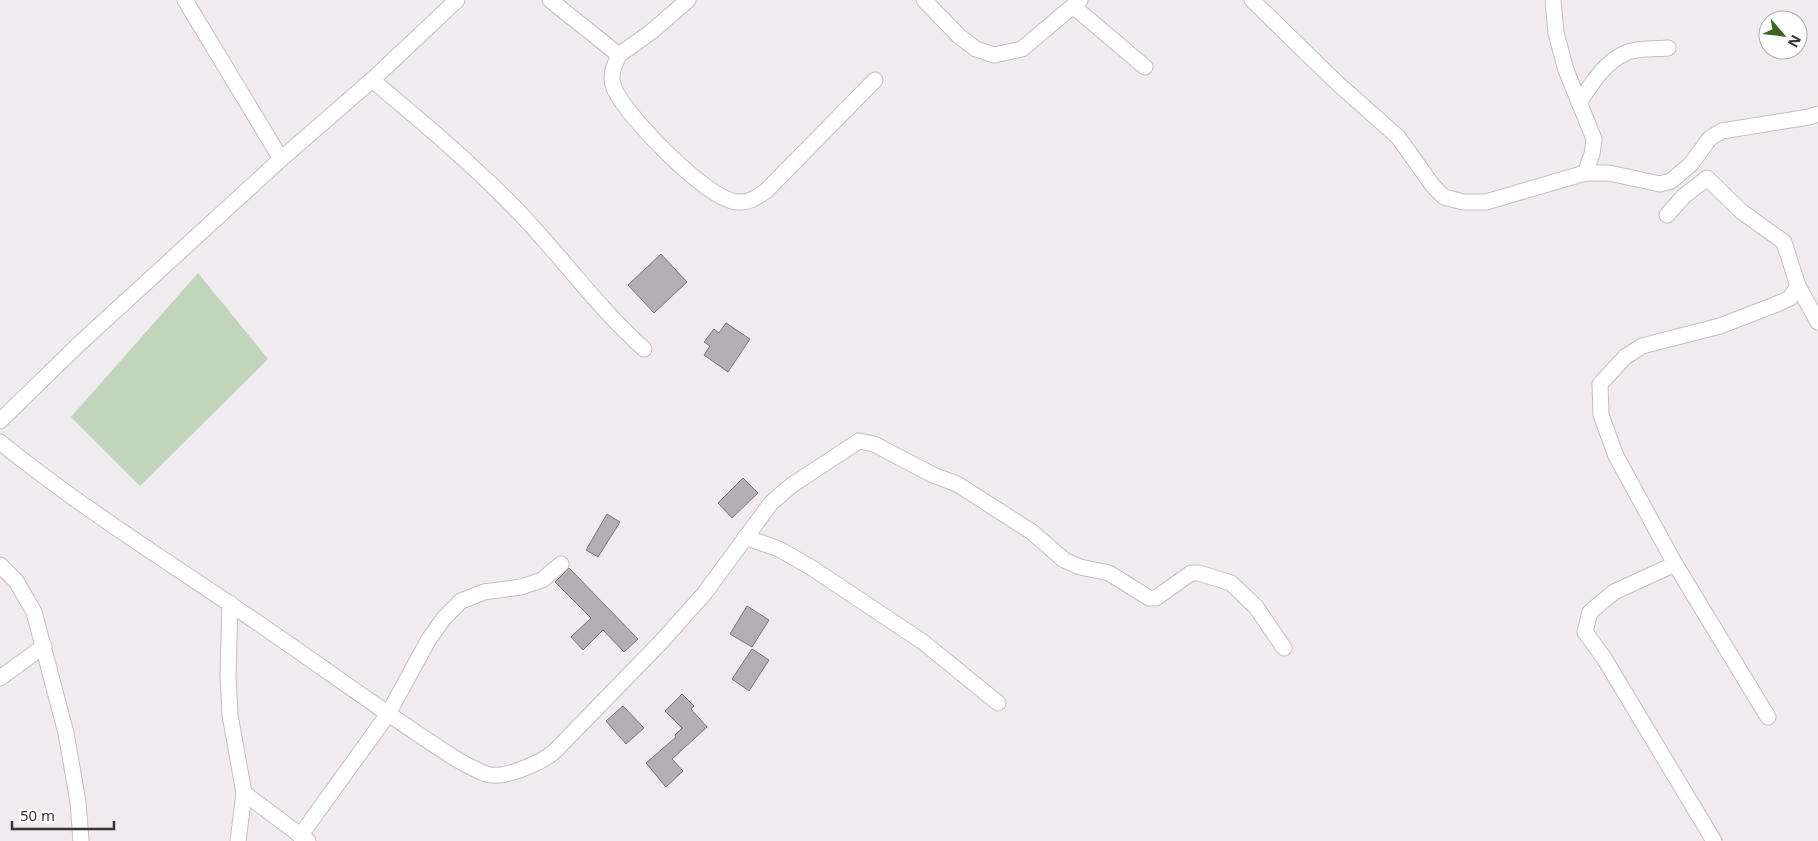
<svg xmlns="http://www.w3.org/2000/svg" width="1818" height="841" font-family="'Noto Sans',sans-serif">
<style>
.green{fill:#c1d5ba}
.building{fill:#b3aeb1;stroke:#7b7779}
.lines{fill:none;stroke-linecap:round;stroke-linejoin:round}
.minor-casing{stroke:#c4bfc2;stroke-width:17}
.minor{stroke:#fff;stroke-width:15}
</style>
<rect width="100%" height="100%" fill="#f0ebee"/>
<path class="green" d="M198,273l70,86 -128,127 -69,-69z"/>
<g class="building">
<path d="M661,254l26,28 -33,31 -26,-28z"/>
<path d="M726,323l24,16 -22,33 -24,-17 6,-9 -6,-4 10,-13 5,4z"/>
<path d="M743,478l15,15 -26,25 -14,-15z"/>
<path d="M607,514l13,8 -22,35 -12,-7z"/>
<path d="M569,568l69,71 -14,13 -21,-22 -20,20 -12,-13 20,-19 -36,-36z"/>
<path d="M747,606l22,14 -17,27 -22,-13z"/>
<path d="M752,649l17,11 -20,31 -17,-12z"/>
<path d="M682,694l12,12 -3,3 16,18 -35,32 11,12 -17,16 -20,-24 30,-26 -1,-2 7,-7 -17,-17z"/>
<path d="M623,706l21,22 -18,16 -20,-23z"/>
</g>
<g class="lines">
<defs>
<g id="minor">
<path d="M185,0l96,159"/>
<path d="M550,0l69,55 32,-23 37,-32"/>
<path d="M924,0l35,36 17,13 18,6 28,-6 58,-49"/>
<path d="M1252,0l83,81 63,56 35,49 11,11 19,5h23l99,-29h24l51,11 11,-3 20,-17 19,-26 12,-7 87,-14 9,-3"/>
<path d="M1553,0l3,33 10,37 28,69 -2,15 -7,19"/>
<path d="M1074,7l71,60"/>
<path d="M619,55c-5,11 -10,21 -5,33 11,27 95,114 124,114 11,1 19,-5 28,-11l109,-111"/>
<path d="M372,80c49,41 97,81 142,127 45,46 82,99 130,142"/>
<path d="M1579,103c12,-19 27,-43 49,-51 12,-4 28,-3 40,-4"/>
<path d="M1667,215l17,-19 23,-18 35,34 42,30 14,44 -8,12 -13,6 -57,22 -78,20 -17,11 -25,27 1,31 15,41 59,108 93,153"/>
<path d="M1798,286l20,36"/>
<path d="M0,421l78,-76 203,-186 91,-79 85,-80"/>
<path d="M0,442c90,73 190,133 284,199 45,31 89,63 134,93 21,14 45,31 68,40 18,6 53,-11 67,-21l108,-111 43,-48 67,-91 21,-18 67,-44 15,3 59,31 24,9 75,48 32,28 16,7 29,6 40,25h7l35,-25h8l32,10 25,24 28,41"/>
<path d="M745,537l34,12 33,19 111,74 75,61"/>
<path d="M1675,564l-61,28 -24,20 -5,20 19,26 110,183"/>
<path d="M0,565l16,16 18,31 32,121 12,69 3,39"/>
<path d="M230,603l-2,72 2,40 14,78 -6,48"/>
<path d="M0,678l44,-32"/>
<path d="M244,793l64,48"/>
<path d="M300,836l88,-122 41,-75 15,-21 17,-17 23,-9 37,-5 21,-7 19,-16"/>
</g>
</defs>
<use href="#minor" class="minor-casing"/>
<use href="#minor" class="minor"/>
</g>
<g transform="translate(1783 35) rotate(118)"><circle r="24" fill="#ffffff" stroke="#afaeae"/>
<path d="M0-4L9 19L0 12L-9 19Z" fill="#386524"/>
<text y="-8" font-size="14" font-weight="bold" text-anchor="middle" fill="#363435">N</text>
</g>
<path d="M12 821v8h102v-8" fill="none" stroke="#363435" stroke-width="2.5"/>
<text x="20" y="821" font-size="15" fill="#363435" stroke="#ffffff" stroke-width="4" paint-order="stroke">50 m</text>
</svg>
